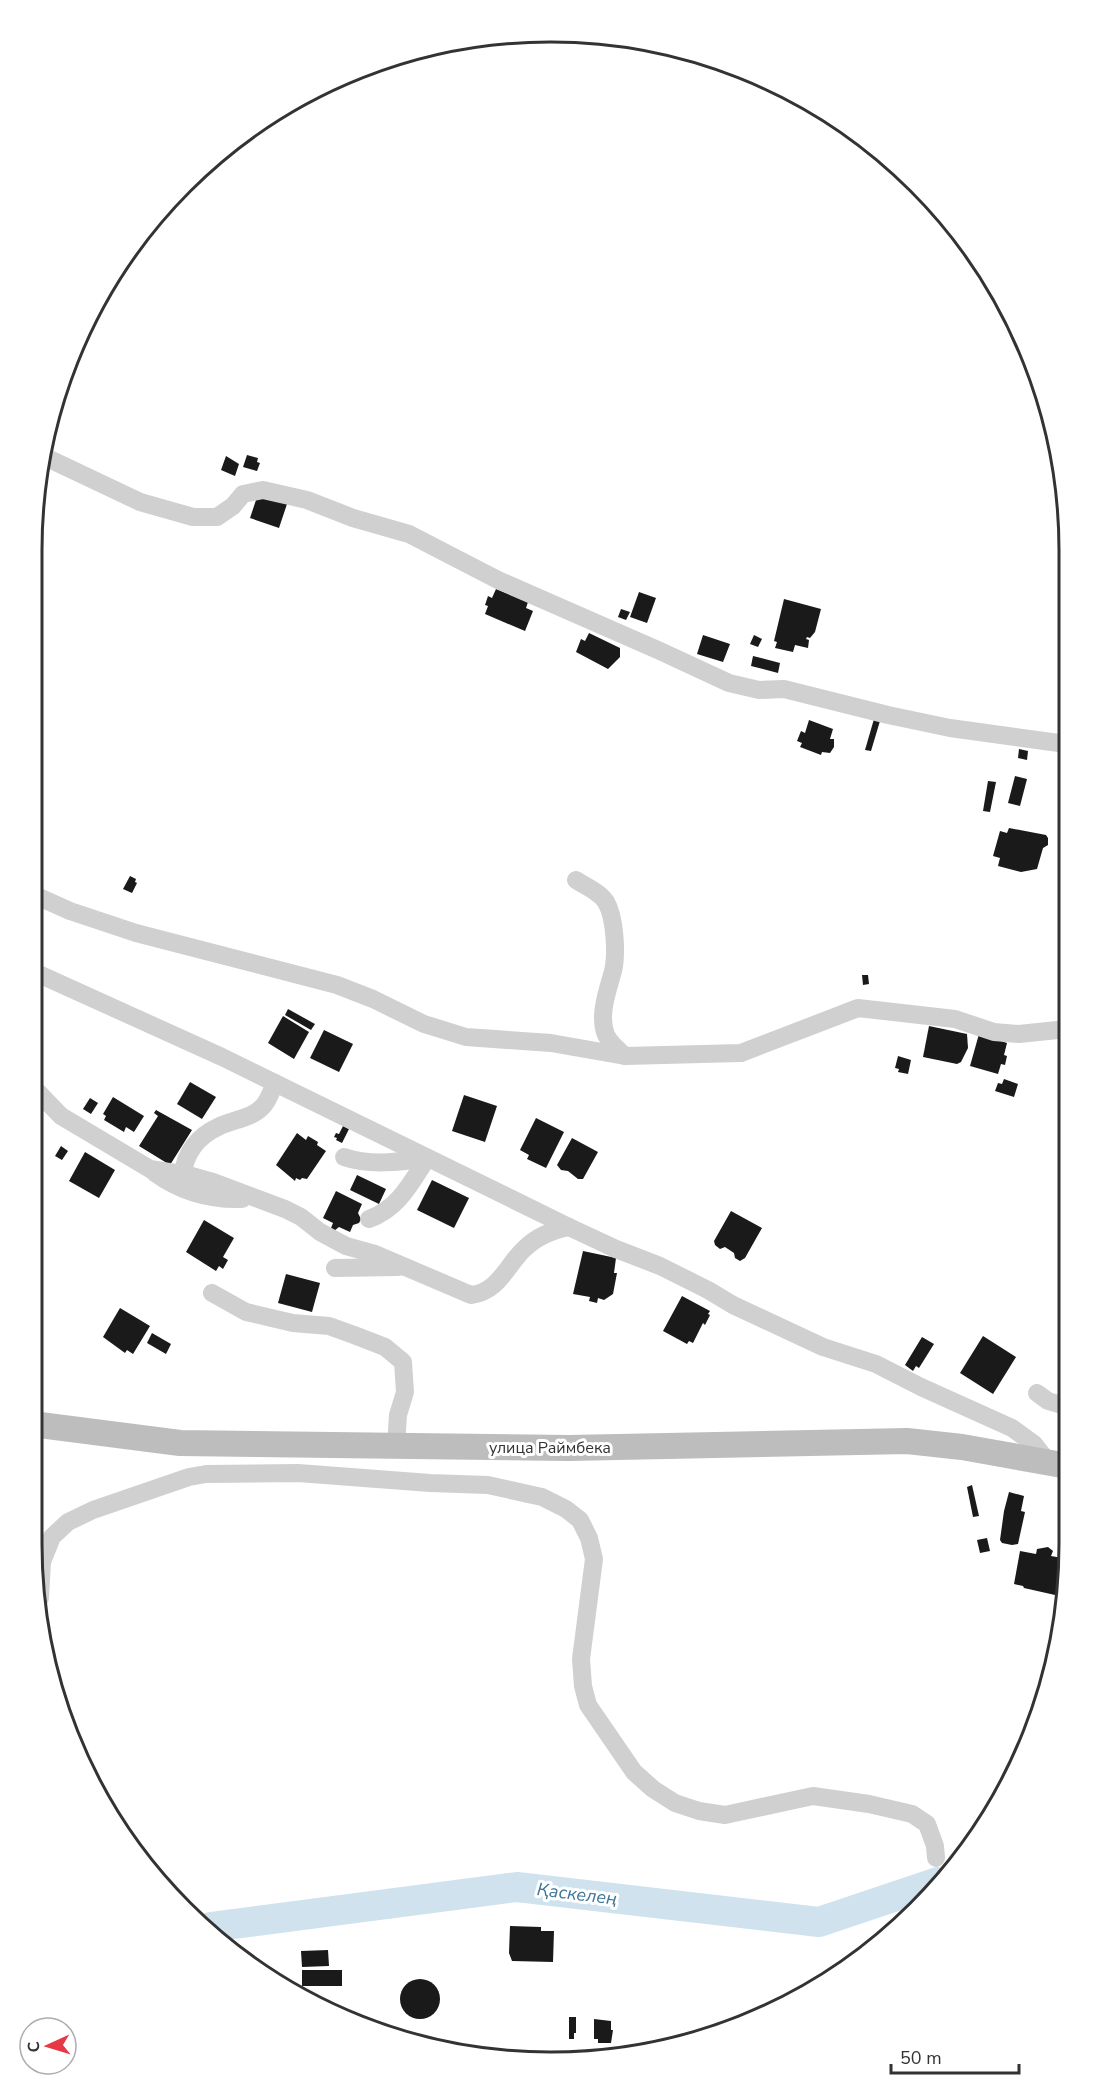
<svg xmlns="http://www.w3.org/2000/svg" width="1101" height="2094" font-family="'Nunito Sans',sans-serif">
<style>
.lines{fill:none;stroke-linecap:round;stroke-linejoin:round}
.river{stroke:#cfe2ee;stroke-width:30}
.building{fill:#1a1a1a}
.street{stroke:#d0d0d0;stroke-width:18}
.secondary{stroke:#bdbdbd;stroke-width:26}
.labels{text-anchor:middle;stroke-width:6;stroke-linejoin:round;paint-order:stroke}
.street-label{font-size:16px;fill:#333;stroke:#fff}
.water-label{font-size:18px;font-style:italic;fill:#3f7597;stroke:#fff}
.rim{fill:none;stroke:#333;stroke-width:3}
</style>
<rect width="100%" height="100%" fill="#fff"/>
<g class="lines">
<path class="river" d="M210,1927l307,-40 302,35 119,-40"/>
</g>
<g class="building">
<path d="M247,455l11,3 -1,4 3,1 -3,8 -14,-4z"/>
<path d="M226,456l13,8 -4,12 -14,-6z"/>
<path d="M258,494l29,10 -8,24 -29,-10z"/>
<path d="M496,589l32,13 -2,6 7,3 -8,20 -40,-17 3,-8 -3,-1 3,-9 4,2z"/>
<path d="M639,592l17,6 -9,25 -17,-6z"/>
<path d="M784,599l37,10 -6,23 -5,6 -3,-1 -1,2 3,1 -1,8 -13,-3 -2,7 -18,-4 2,-6 -3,-1z"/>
<path d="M621,609l9,3 -4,8 -8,-3z"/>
<path d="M589,633l31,15v9l-12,12 -32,-17 5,-13 4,2z"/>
<path d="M703,635l27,9 -7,18 -26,-8z"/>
<path d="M754,635l8,4 -4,8 -8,-3z"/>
<path d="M753,656l27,7 -2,10 -27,-7z"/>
<path d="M874,719l6,2 -9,30 -6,-1z"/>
<path d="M809,720l24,9 -3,10h4v8l-4,6 -8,-1 -1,3 -21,-8 2,-4 -5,-2 4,-10 4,2z"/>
<path d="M1019,749l9,2 -1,9 -9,-2z"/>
<path d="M1015,776l12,3 -7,27 -12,-3z"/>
<path d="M988,781l8,1 -6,30 -7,-1z"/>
<path d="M1009,828l37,7 2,3v7l-5,3 -6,21 -16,3 -23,-6 2,-8 -7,-2 7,-25 7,2z"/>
<path d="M130,876l6,3 -1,3 2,1 -5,10 -9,-4z"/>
<path d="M862,975h6l1,9 -6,1z"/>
<path d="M288,1009l27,15 -4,6 -26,-15z"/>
<path d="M283,1016l26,16 -15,27 -26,-16z"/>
<path d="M929,1026l38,8 1,14 -7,14 -4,2 -34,-7z"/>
<path d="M324,1030l29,14 -14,28 -29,-14z"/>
<path d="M979,1034l28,9 -3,12 3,1 -2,9 -4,-1 -3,10 -28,-8z"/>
<path d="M898,1056l13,4 -3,14 -10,-2 1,-3 -4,-1z"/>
<path d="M1004,1079l14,5 -4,13 -19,-6 3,-8 4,1z"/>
<path d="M190,1082l26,15 -14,22 -25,-15z"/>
<path d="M464,1095l33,11 -12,36 -33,-11z"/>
<path d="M113,1097l31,19 -10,16 -8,-5 -2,5 -20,-12 2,-4 -3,-2z"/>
<path d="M90,1098l8,5 -7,11 -8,-5z"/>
<path d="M156,1110l36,20 -22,35 -31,-19 19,-30 -4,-3z"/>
<path d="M536,1118l28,14 -18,36 -19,-9 2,-4 -9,-5z"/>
<path d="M343,1126l6,3 -7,14 -6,-3 1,-2 -3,-1 2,-4 3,1z"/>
<path d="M297,1133l9,7 2,-4 10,6 -1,3 9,6 -19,28 -5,-1 -2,2 -4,-2 -1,3 -19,-16z"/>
<path d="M572,1138l26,14 -15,27h-5l-10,-8 -7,-1 -4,-5z"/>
<path d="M61,1146l7,5 -6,9 -7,-4z"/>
<path d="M85,1152l30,18 -16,28 -30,-17z"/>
<path d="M357,1175l29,14 -7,15 -29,-14z"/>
<path d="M432,1180l37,18 -15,30 -37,-18z"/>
<path d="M336,1191l26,13 -4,9 3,6 -2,4 -6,2 -3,7 -11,-5 -5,4 -3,-3 2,-5 -10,-5z"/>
<path d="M731,1211l31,17 -17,30 -5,3 -5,-3 -1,-5 -9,-6 -5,2 -5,-4 -1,-4z"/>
<path d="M204,1220l30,18 -11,19 5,3 -5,9 -4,-3 -3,5 -30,-19z"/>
<path d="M583,1251l33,7 -2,15h3l-4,21 -9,6 -6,-2 -1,5 -8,-2 1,-4 -17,-3z"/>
<path d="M286,1274l34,9 -8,29 -34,-9z"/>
<path d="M682,1296l28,15 -2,3 2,1 -5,10 -2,-2 -10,20 -4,-2 -2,3 -24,-13z"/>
<path d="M120,1308l30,18 -17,28 -6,-4 -2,3 -22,-16z"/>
<path d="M152,1333l19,11 -5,10 -19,-11z"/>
<path d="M983,1336l33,21 -23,37 -33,-21z"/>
<path d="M922,1337l12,7 -15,24 -3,-2 -3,5 -8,-6z"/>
<path d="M972,1485l7,31 -6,1 -6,-30z"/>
<path d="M1009,1492l15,4 -3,15 4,1 -7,32 -6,1 -10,-2 -2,-3 4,-29z"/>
<path d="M987,1538l3,13 -10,2 -3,-13z"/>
<path d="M1048,1547l5,4 -2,5 17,3 -6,34 -7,2 -31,-7 -1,-2 -9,-2 6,-33 16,3 1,-5z"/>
<path d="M510,1926l31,1v4h13l-1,31 -41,-1 -3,-8z"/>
<path d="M328,1950l1,16 -27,1 -1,-16z"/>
<rect x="302" y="1970" width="40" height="16"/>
<circle cx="420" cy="1999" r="20"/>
<path d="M569,2017h7v16h-2v6h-5z"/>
<path d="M594,2019l17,2v9h2l-2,13h-13v-4h-4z"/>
</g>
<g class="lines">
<g class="street">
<path d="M43,456l97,46 53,15h24l16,-11 10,-12 20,-4 44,10 46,18 56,16 89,46 162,71 69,32 30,7 25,-1 104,26 62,13 116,16"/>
<path d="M576,880c9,6 24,12 30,22 9,15 11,52 7,69 -5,19 -15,44 -7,64 4,8 12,15 19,21"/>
<path d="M32,894l38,17 66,22 201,52 36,14 51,25 42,13 85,6 74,13 116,-3 117,-45 97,11 39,13 25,2 48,-5"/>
<path d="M32,971l190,86 347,170 47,22 44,17 48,24 25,15 90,42 53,17 45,23 91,41 22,16 14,18"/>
<path d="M32,1086l29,30 89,53 38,6 25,7 72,27 16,8 19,15 26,14 29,8 96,41c27,-3 35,-28 52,-45 14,-14 28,-19 46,-23"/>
<path d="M344,1157c26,9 56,5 83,1"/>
<path d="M155,1173c26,19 55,27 87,26"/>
<path d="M183,1174c2,-21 15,-38 35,-47 15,-8 35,-8 46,-22 5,-6 8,-15 11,-22"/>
<path d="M369,1219c29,-10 42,-36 58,-61"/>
<path d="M335,1268l64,-1"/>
<path d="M212,1293l34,19 47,11 36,3 25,9 31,12 18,15 2,30 -7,23 -2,31"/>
<path d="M1037,1393l11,8 20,6"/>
<path d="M40,1598l2,-36 10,-25 16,-15 25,-12 96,-33 17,-3 92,-1 132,10 58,2 54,12 24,12 14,11 9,18 5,21 -13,100 2,27 5,19 46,67 19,17 22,14 24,8 26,4 88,-19 56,8 43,10 15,10 8,22 1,12"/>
</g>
<path class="secondary" d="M32,1424l148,19 389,5 338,-7 55,6 106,19"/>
</g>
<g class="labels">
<g class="street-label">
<text x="550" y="1453">улица Раймбека</text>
</g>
<g class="water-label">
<text transform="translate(577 1894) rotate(7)" y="6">Қаскелең</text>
</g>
</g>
<path d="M0 0H1101V2094H0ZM550 42H551A508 508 0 0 1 1059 550V1544A508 508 0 0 1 551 2052H550A508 508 0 0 1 42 1544V550A508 508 0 0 1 550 42Z" fill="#fff" fill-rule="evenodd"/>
<path class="rim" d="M550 42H551A508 508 0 0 1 1059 550V1544A508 508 0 0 1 551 2052H550A508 508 0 0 1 42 1544V550A508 508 0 0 1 550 42Z"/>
<g transform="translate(48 2046) rotate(266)"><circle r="28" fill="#ffffff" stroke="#adadad" stroke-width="1.5"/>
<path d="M0-4.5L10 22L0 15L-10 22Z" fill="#e63946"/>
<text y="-9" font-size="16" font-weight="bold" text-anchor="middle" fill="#333333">С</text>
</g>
<path d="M891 2064v9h128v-9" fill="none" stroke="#333333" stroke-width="3"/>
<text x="900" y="2064" font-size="18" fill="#333333" stroke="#ffffff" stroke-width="4.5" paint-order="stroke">50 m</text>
</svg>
